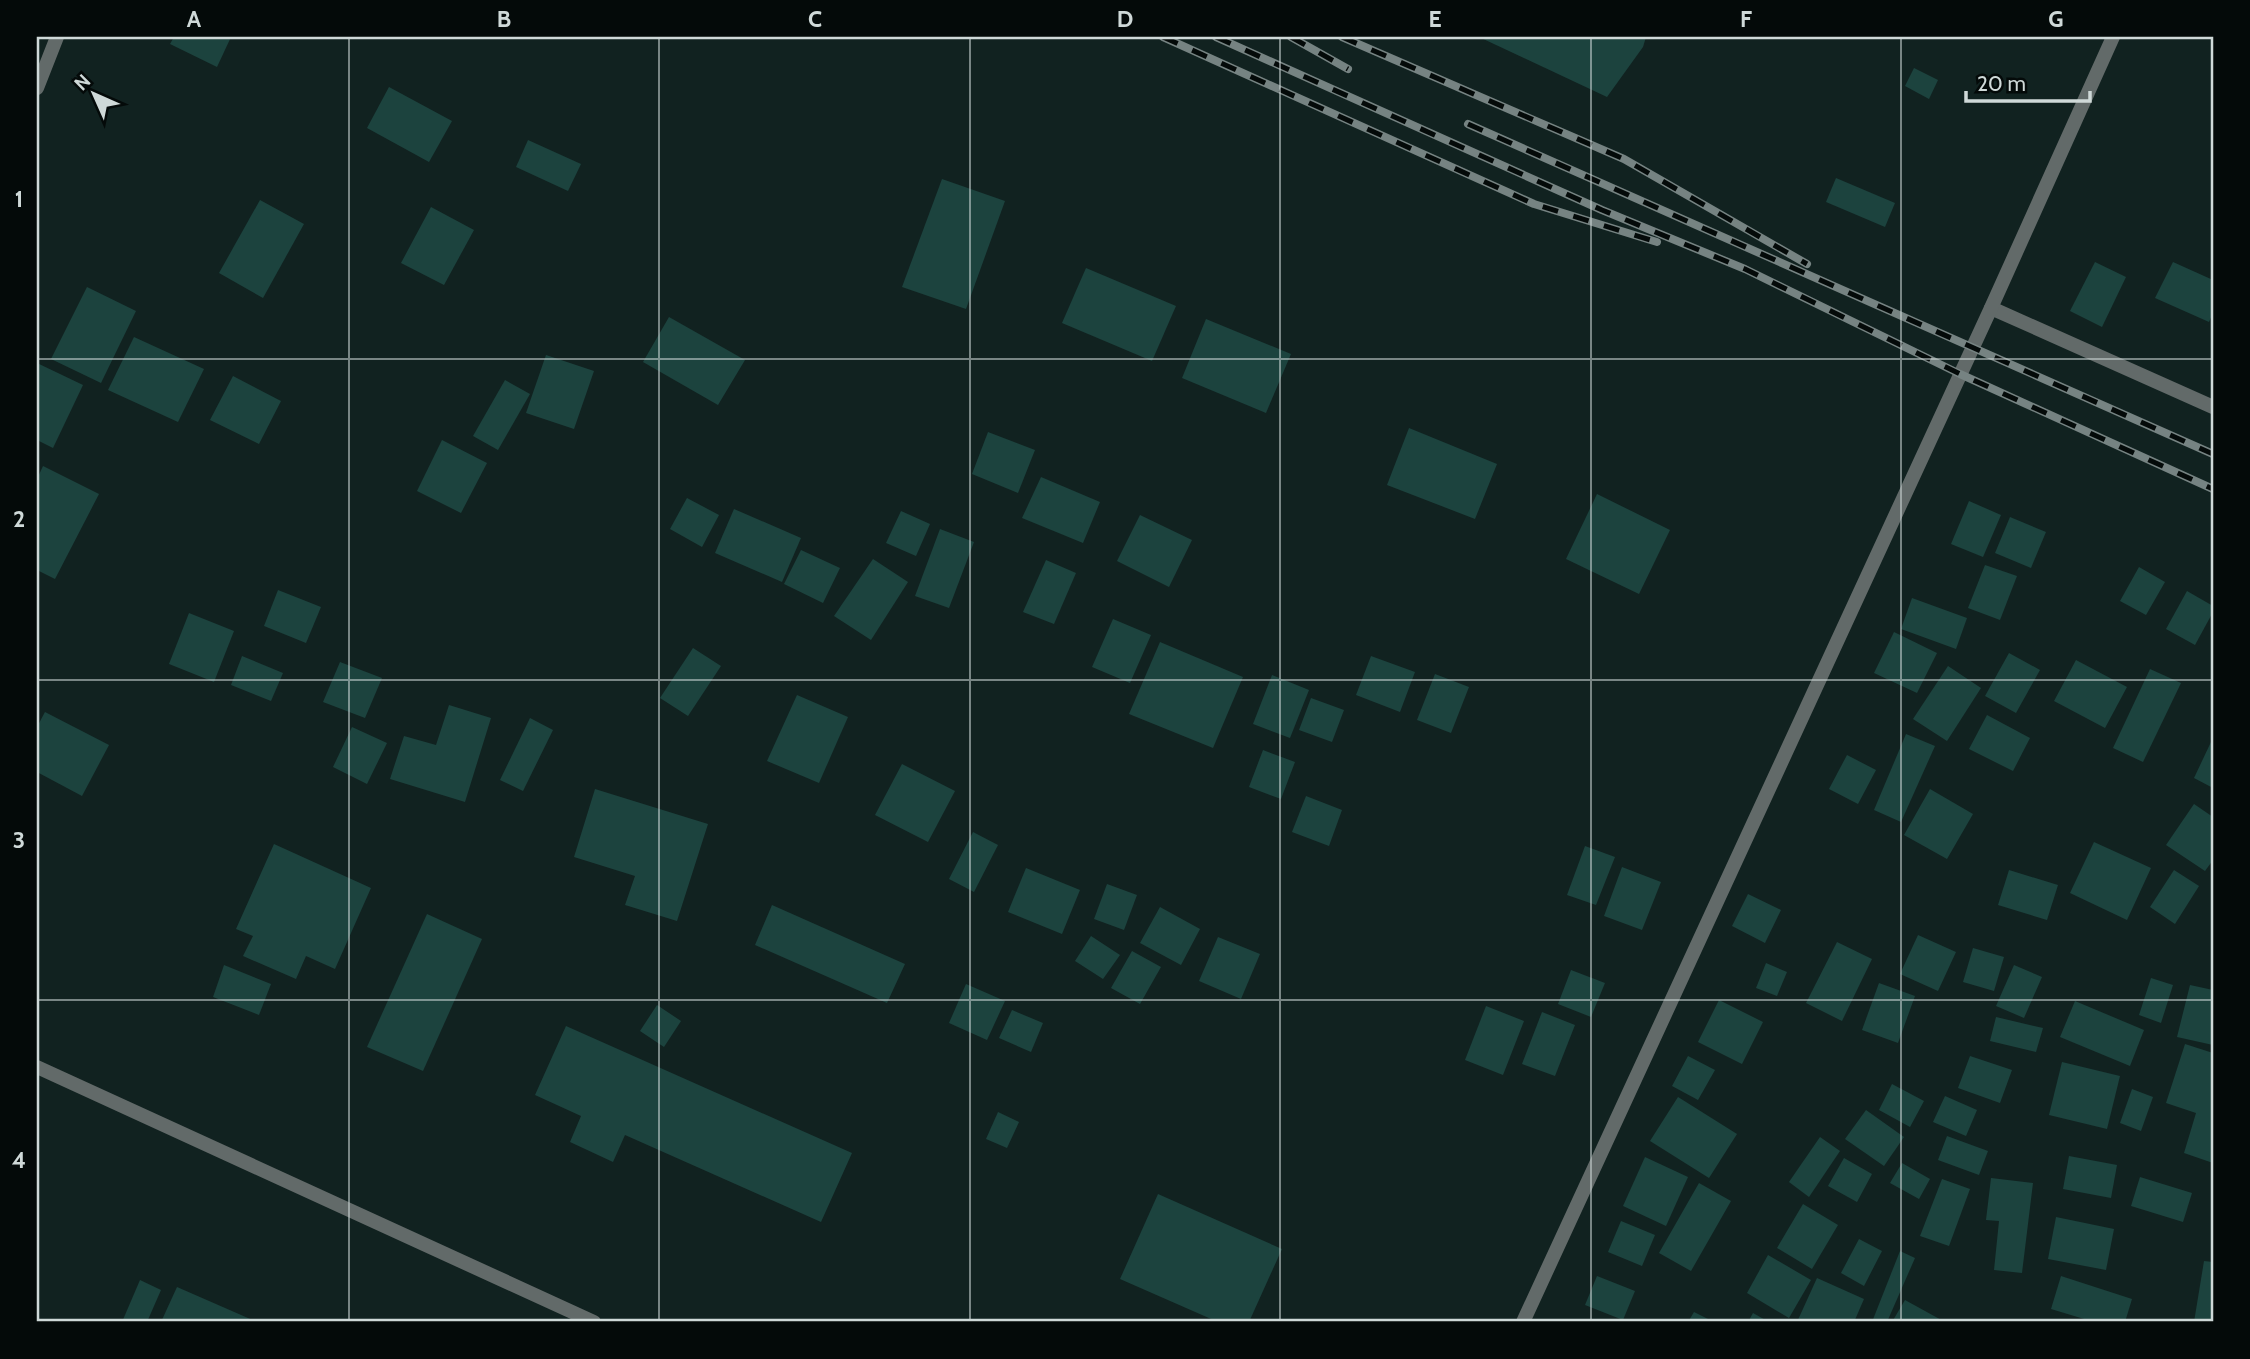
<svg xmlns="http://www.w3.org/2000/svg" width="2250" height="1359" font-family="Cabin,sans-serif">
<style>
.building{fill:#1c433e}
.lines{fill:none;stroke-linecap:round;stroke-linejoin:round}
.street{stroke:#626a69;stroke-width:14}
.rail-casing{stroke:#768382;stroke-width:8}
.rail{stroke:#040a09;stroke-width:5;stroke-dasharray:16;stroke-linecap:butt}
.grid{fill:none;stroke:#cfd9d8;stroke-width:2;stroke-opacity:0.55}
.neatline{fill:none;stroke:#cfd9d8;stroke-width:2.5}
.grid-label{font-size:23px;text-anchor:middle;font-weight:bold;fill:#cfd9d8}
</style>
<rect width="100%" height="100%" fill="#112220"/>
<g class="building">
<path d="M174,37h57l-14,30 -47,-23z"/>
<path d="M1479,37h167l-3,10 -36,50z"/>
<path d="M1914,68l24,12 -9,19 -24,-13z"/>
<path d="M389,87l63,34 -23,41 -62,-34z"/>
<path d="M528,140l53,24 -13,27 -52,-24z"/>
<path d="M1836,178l59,25 -10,24 -59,-25z"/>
<path d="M942,179l63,22 -39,108 -64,-22z"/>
<path d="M260,200l44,24 -41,74 -44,-25z"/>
<path d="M431,207l43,23 -30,55 -43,-22z"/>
<path d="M2095,262l31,15 -24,50 -32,-16z"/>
<path d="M2173,262l40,18v33l-4,9 -54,-24z"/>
<path d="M1086,268l90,38 -24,55 -90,-38z"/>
<path d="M87,287l49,24 -35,72 -50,-24z"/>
<path d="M669,317l76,43 -27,45 -75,-43z"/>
<path d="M1206,319l85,35 -25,59 -84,-35z"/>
<path d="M134,337l70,32 -26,53 -70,-32z"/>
<path d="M546,355l48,16 -20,58 -48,-16z"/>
<path d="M37,363l46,22 -30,63 -16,-8z"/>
<path d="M233,376l48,25 -22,43 -49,-24z"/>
<path d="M505,380l25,14 -32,56 -25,-14z"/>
<path d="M1409,428l88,36 -22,55 -88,-34z"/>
<path d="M988,432l47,18 -17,43 -46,-19z"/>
<path d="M442,440l45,23 -26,50 -44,-22z"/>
<path d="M43,466l56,28 -44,85 -18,-9v-91z"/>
<path d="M1041,477l59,25 -17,41 -61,-25z"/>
<path d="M1597,494l73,36 -31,64 -73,-35z"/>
<path d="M687,498l32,17 -17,32 -32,-18z"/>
<path d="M1969,501l32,14 -18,42 -32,-13z"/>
<path d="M734,509l67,29 -19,44 -67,-29z"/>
<path d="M901,511l29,13 -14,32 -30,-13z"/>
<path d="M1140,515l52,25 -23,47 -52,-26z"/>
<path d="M2010,517l36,15 -15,36 -36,-15z"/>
<path d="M940,529l34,13 -25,66 -34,-12z"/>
<path d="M801,550l39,18 -17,35 -39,-19z"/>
<path d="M873,559l35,23 -37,58 -37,-24z"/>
<path d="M1046,560l30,13 -22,51 -31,-12z"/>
<path d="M1985,565l32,11 -17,44 -32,-12z"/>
<path d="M2139,567l26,15 -19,33 -26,-14z"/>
<path d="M278,590l43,17 -15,36 -42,-17z"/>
<path d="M2187,591l26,15v6l-18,33 -29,-16z"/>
<path d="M1912,598l55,20 -11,31 -55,-20z"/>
<path d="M189,613l45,18 -20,51 -45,-18z"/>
<path d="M1113,619l38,16 -21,48 -38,-16z"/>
<path d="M1894,632l43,21 -20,40 -43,-20z"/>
<path d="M1160,642l83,35 -30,71 -84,-34z"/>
<path d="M693,648l28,18 -33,50 -28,-18z"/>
<path d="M2009,653l31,17 -24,43 -31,-17z"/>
<path d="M242,656l41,17 -12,28 -40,-16z"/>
<path d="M1371,656l44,16 -15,40 -44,-17z"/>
<path d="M2076,660l51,27 -22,41 -51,-27z"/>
<path d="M340,662l42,16 -17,40 -42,-16z"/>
<path d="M1948,666l33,22 -34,53 -34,-22z"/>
<path d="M2150,669l31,14 -38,79 -30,-14z"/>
<path d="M1435,674l34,13 -18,46 -34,-13z"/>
<path d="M1272,675l37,15 -19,48 -37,-14z"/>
<path d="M797,695l51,22 -29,66 -52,-22z"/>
<path d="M1311,698l33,12 -12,32 -33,-12z"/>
<path d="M449,705l42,13 -26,84 -75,-23 14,-43 32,9z"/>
<path d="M45,712l64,33 -27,51 -45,-24v-45z"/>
<path d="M1987,715l43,23 -17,33 -44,-22z"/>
<path d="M530,718l23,12 -30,61 -23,-11z"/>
<path d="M352,727l35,16 -20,41 -34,-17z"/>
<path d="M1906,734l29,12 -34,76 -27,-12z"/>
<path d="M2211,742l2,1v45l-19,-10z"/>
<path d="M1263,750l32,12 -14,37 -32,-12z"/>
<path d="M1847,755l29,15 -18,34 -29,-15z"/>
<path d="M902,764l53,27 -27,51 -53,-27z"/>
<path d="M595,789l113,35 -31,97 -52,-16 10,-29 -61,-19z"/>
<path d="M1930,789l43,25 -26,45 -43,-24z"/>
<path d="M1306,796l36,14 -13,36 -37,-14z"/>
<path d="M2194,804l19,13v43l-8,11 -39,-26z"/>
<path d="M973,832l25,13 -24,47 -25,-13z"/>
<path d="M2094,842l57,26 -24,52 -57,-27z"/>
<path d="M274,844l97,44 -36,81 -29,-13 -10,23 -53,-23 10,-20 -17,-7z"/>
<path d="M1585,846l30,11 -19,48 -29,-10z"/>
<path d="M1622,867l39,15 -19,48 -38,-14z"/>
<path d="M1026,868l54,22 -18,44 -54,-22z"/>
<path d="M2009,870l49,15 -11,35 -49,-15z"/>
<path d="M2174,870l25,16 -24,38 -25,-17z"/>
<path d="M1107,884l30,11 -13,35 -30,-11z"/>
<path d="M1748,894l33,16 -16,33 -33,-17z"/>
<path d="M772,905l133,59 -18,39 -132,-58z"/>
<path d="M1160,907l40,22 -19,36 -41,-22z"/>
<path d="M427,914l55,25 -59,132 -56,-24z"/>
<path d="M1918,935l38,17 -18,39 -38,-17z"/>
<path d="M1091,936l29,19 -17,24 -28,-18z"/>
<path d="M1218,937l42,17 -19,45 -42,-18z"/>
<path d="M1837,942l35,17 -30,62 -36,-18z"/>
<path d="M1973,948l31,9 -10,34 -31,-9z"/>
<path d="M1132,951l29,16 -21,37 -29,-16z"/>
<path d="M1766,963l21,9 -10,24 -21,-8z"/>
<path d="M224,965l47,19 -12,31 -46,-18z"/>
<path d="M2014,965l28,12 -18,41 -28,-12z"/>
<path d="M1571,970l34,13 -14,34 -33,-13z"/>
<path d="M2151,978l22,7 -12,38 -22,-8z"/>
<path d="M1879,983l36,13 -17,47 -36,-13z"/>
<path d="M966,984l39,17 -18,39 -38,-17z"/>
<path d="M2190,985l23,5v55l-36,-8z"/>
<path d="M1719,1000l44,22 -21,42 -44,-22z"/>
<path d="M2075,1001l69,29 -14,36 -70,-29z"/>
<path d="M657,1005l24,16 -17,26 -24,-16z"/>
<path d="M1486,1006l38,15 -21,54 -38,-15z"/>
<path d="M1012,1010l31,13 -12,29 -32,-14z"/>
<path d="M1542,1012l33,13 -20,51 -33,-12z"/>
<path d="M1996,1017l47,11 -7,24 -46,-11z"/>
<path d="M566,1026l286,127 -31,69 -196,-87 -12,27 -43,-20 11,-26 -46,-21z"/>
<path d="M2185,1044l28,9v110l-29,-10 12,-40 -30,-10z"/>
<path d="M1688,1056l27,14 -17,30 -26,-14z"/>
<path d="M1970,1056l42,14 -12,33 -42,-15z"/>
<path d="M2062,1062l58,14 -13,53 -58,-14z"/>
<path d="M1892,1084l32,17 -14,26 -31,-17z"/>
<path d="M2132,1089l21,8 -12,34 -21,-8z"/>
<path d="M1945,1096l32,14 -11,26 -33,-14z"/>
<path d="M1678,1097l59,37 -28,44 -59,-37z"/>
<path d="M1866,1110l38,27 -20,29 -39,-27z"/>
<path d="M998,1112l21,10 -12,26 -21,-9z"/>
<path d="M1947,1136l41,15 -9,24 -41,-15z"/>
<path d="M1820,1137l20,14 -31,46 -20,-15z"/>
<path d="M2069,1156l48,9 -6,33 -48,-9z"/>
<path d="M1645,1157l43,20 -22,49 -43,-20z"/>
<path d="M1844,1158l28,16 -15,28 -29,-16z"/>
<path d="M1902,1163l28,16 -11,20 -29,-16z"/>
<path d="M2140,1177l52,16 -9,29 -52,-16z"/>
<path d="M1991,1178l42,5 -11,90 -28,-3 5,-49 -13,-1z"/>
<path d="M1942,1179l28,10 -21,57 -29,-10z"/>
<path d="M1699,1183l32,18 -40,70 -32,-18z"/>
<path d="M1158,1194l124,55 -33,73h-31l-98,-43z"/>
<path d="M1803,1204l35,21 -26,44 -35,-21z"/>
<path d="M2056,1217l58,12 -8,41 -58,-11z"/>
<path d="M1621,1221l34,14 -13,31 -34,-14z"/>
<path d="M1859,1239l23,12 -18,35 -23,-13z"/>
<path d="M1900,1251l15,7 -28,64h-15z"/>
<path d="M1768,1255l43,25 -22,38 -42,-25z"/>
<path d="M2204,1261l9,1v60h-19z"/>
<path d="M1597,1276l38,15 -12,29 -38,-15z"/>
<path d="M2061,1276l71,23 -7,23h-31l-43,-13z"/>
<path d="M1817,1278l47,21 -10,23h-57z"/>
<path d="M140,1280l21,10 -14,32h-25z"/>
<path d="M177,1287l80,35h-96z"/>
<path d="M1905,1300l40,22h-53z"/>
<path d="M1694,1312l20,10h-26z"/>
<path d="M1753,1313l16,9h-21z"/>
</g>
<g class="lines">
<g class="street">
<path d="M37,88l20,-51"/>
<path d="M1991,308l222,99"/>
<path d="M37,1067l557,255"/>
<path d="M1523,1322l468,-1014 122,-271"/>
</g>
<defs>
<g id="rail">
<path d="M1163,37l371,167 123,38"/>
<path d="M1216,37l386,173 143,59 215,105 253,115"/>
<path d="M1291,37l57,32"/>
<path d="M1342,37l282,122 183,105"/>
<path d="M1468,124l745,330"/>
</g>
</defs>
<use href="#rail" class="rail-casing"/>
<use href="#rail" class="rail"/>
</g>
<path class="grid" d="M349,37v1285M659,37v1285M970,37v1285M1280,37v1285M1591,37v1285M1901,37v1285M37,359h2176M37,680h2176M37,1000h2176"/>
<rect width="2250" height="1359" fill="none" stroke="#040a09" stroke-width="77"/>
<g transform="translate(94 94) rotate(315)" stroke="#040a09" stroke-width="5" paint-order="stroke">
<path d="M0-5L12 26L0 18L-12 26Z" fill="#cfd9d8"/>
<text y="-10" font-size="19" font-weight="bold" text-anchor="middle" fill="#cfd9d8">N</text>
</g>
<path d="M1966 91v10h124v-10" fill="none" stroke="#cfd9d8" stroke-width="3.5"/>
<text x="1977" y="91" font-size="21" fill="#cfd9d8" stroke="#040a09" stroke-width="5" paint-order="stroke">20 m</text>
<rect x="38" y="38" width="2174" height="1282" class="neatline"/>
<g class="grid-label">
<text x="194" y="27">A</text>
<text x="504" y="27">B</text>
<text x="815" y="27">C</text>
<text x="1125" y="27">D</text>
<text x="1435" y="27">E</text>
<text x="1746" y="27">F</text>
<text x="2056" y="27">G</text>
<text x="19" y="207">1</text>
<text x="19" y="527">2</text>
<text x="19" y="848">3</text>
<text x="19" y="1168">4</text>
</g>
</svg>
